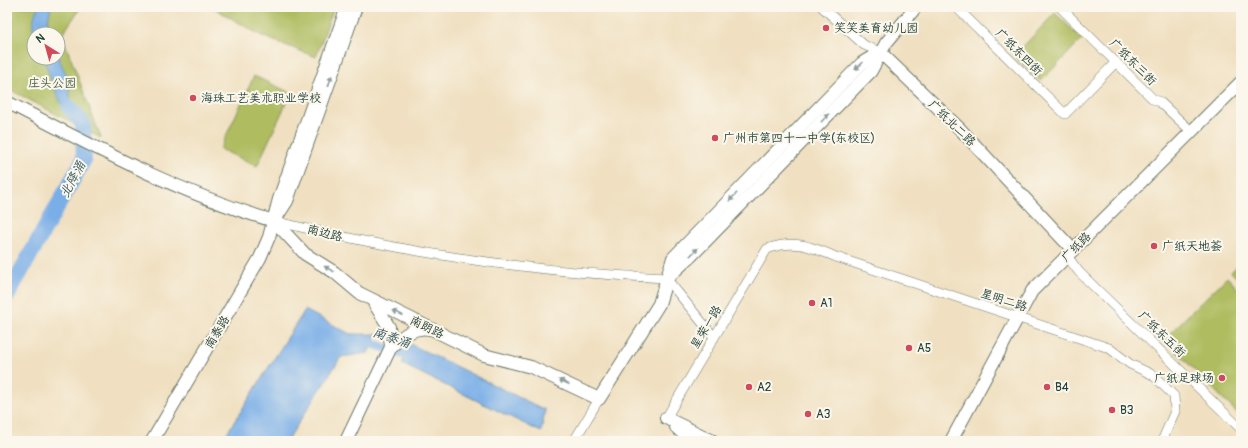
<svg xmlns="http://www.w3.org/2000/svg" width="1248" height="448" font-family="Pangolin,'LXGW WenKai TC',sans-serif">
<style>
.green{fill:#afbc5e;stroke:#677c49;fill-rule:evenodd}
.water{fill:#79aee7;stroke:#4c768e}
.lines{fill:none;stroke-linecap:round;stroke-linejoin:round}
.canal{stroke:#79aee7;stroke-width:9}
.river{stroke:#79aee7;stroke-width:16}
.street-casing{stroke:#687665;stroke-width:10}
.secondary-casing{stroke:#687665;stroke-width:14}
.street{stroke:#fff;stroke-width:9}
.secondary{stroke:#fff;stroke-width:12}
.oneway{fill:#8f9e9a}
.poi-dot{fill:#d1495b;stroke:#fbf7ec;stroke-width:1.5}
.labels{text-anchor:middle;stroke-width:4;stroke-linejoin:round;paint-order:stroke}
.poi-label{font-size:12px;fill:#1f3d34;stroke:#fbf7ec;text-anchor:start}
.street-label{font-size:12px;fill:#1f3d34;stroke:#fbf7ec}
.park-label{font-size:12px;fill:#435d3e;stroke:#fbf7ec}
.water-label{font-size:13px;font-style:italic;fill:#365961;stroke:#fbf7ec}
</style>
<rect width="100%" height="100%" fill="#fbf7ec"/>
<filter id="ink" filterUnits="userSpaceOnUse"><feTurbulence type="fractalNoise" baseFrequency=".025" numOctaves="2"/><feDisplacementMap in="SourceGraphic" scale="8" xChannelSelector="R" yChannelSelector="G"/><feConvolveMatrix kernelMatrix="1 2 1 2 8 2 1 2 1" color-interpolation-filters="sRGB"/></filter>
<filter id="wash" filterUnits="userSpaceOnUse"><feTurbulence type="fractalNoise" baseFrequency=".012" numOctaves="4" result="noise"/><feDisplacementMap in="SourceGraphic" scale="16" xChannelSelector="R" yChannelSelector="G"/><feGaussianBlur stdDeviation="0.9" result="paint"/><feColorMatrix in="noise" values="0 0 0 0 0 0 0 0 0 0 0 0 0 0 0 0 0 1.4 0 .05"/><feComposite in="paint" operator="in"/></filter>
<g filter="url(#wash)">
<rect width="100%" height="100%" fill="#f0e0c1"/>
<g class="green">
<path d="M7,7h74l-19,28 39,103 -94,-50zM34,34h24v24h-24z"/>
<path d="M212,7h122l-18,50 -54,-21z"/>
<path d="M1055,13l27,26 -41,42 -27,-25z"/>
<path d="M254,76l37,17 -34,73 -37,-17z"/>
<path d="M1241,262v20l-10,-10z"/>
<path d="M1227,277l14,15v125l-77,-78z"/>
</g>
<g class="water">
<path d="M38,7h13l-3,13v14h-14c-3,-9 0,-19 4,-27z"/>
<path d="M58,57l10,21 3,28 12,18c-23,-6 -31,-47 -40,-66z"/>
<path d="M305,310l45,24h27l-9,19 -27,4 -54,84h-65z"/>
<path d="M410,344l135,66 -4,22 -139,-68z"/>
</g>
<g class="lines">
<path class="canal" d="M362,340l54,19"/>
<path class="river" d="M7,296l77,-137 -1,-35 -14,-17"/>
</g>
</g>
<g filter="url(#ink)">
<g class="lines">
<defs>
<g id="street">
<path d="M822,7l42,38 16,7"/>
<path d="M956,7l109,107 51,-52"/>
<path d="M1060,7l93,92 7,3 31,29"/>
<path d="M274,221c128,31 260,52 392,57l48,59"/>
<path d="M1067,256l12,16 162,157"/>
<path d="M666,418l101,-169c28,-10 43,-3 69,8l273,91 21,16 23,11 21,21 1,15 -13,30"/>
<path d="M574,441l25,-42"/>
</g>
<g id="secondary">
<path d="M880,52l80,77 113,121"/>
<path d="M7,102c87,45 173,92 267,119"/>
<path d="M278,215l9,-14 69,-194"/>
<path d="M274,221l31,33 29,18 25,21 125,62 47,12 68,32 60,-95 14,-46 189,-195 18,-11"/>
<path d="M667,278l25,-23 179,-184 15,-28 30,-36"/>
<path d="M374,303l15,24 2,20"/>
<path d="M666,418l47,23"/>
<path d="M676,427l15,14"/>
<path d="M152,441l108,-183 9,-21 10,-38 68,-192"/>
<path d="M346,441l45,-94c11,-11 23,-21 38,-18"/>
<path d="M951,441l81,-150 209,-209"/>
</g>
</defs>
<use href="#street" class="street-casing"/>
<use href="#secondary" class="secondary-casing"/>
<use href="#street" class="street"/>
<use href="#secondary" class="secondary"/>
</g>
<defs><path id="oneway-solid" d="M-6-.8H1V-3.2L6.5 0L1 3.2V.8H-6Z"/></defs>
<g class="oneway">
<use href="#oneway-solid" transform="translate(859 66) rotate(138)"/>
<use href="#oneway-solid" transform="translate(330 81) rotate(-71)"/>
<use href="#oneway-solid" transform="translate(825 118) rotate(-46)"/>
<use href="#oneway-solid" transform="translate(733 197) rotate(134)"/>
<use href="#oneway-solid" transform="translate(694 252) rotate(-45)"/>
<use href="#oneway-solid" transform="translate(329 269) rotate(-151)"/>
<use href="#oneway-solid" transform="translate(398 313) rotate(-154)"/>
<use href="#oneway-solid" transform="translate(564 382) rotate(-154)"/>
</g>
</g>
<g class="poi-dot">
<circle cx="826" cy="28" r="4"/>
<circle cx="193" cy="98" r="4"/>
<circle cx="715" cy="138" r="4"/>
<circle cx="1154" cy="246" r="4"/>
<circle cx="812" cy="303" r="4"/>
<circle cx="909" cy="348" r="4"/>
<circle cx="1222" cy="378" r="4"/>
<circle cx="749" cy="387" r="4"/>
<circle cx="1047" cy="387" r="4"/>
<circle cx="1112" cy="410" r="4"/>
<circle cx="808" cy="414" r="4"/>
</g>
<g class="labels">
<g class="poi-label">
<text x="834" y="32">笑笑美育幼儿园</text>
<text x="201" y="102">海珠工艺美术职业学校</text>
<text x="723" y="142">广州市第四十一中学(东校区)</text>
<text x="1162" y="250">广纸天地荟</text>
<text x="820" y="307">A1</text>
<text x="917" y="352">A5</text>
<text x="1214" y="382" text-anchor="end">广纸足球场</text>
<text x="757" y="391">A2</text>
<text x="1055" y="391">B4</text>
<text x="1120" y="414">B3</text>
<text x="816" y="418">A3</text>
</g>
<g class="street-label">
<text transform="translate(1019 52) rotate(45)" y="4">广纸东四街</text>
<text transform="translate(1133 62) rotate(45)" y="4">广纸东三街</text>
<text transform="translate(952 123) rotate(44)" y="4">广纸北二路</text>
<text transform="translate(325 233) rotate(14)" y="4">南边路</text>
<text transform="translate(1076 247) rotate(-45)" y="4">广纸路</text>
<text transform="translate(1004 300) rotate(18)" y="4">星明二路</text>
<text transform="translate(427 327) rotate(26)" y="4">南朗路</text>
<text transform="translate(706 327) rotate(-59)" y="4">星荣一路</text>
<text transform="translate(217 332) rotate(-59)" y="4">南泰路</text>
<text transform="translate(1162 334) rotate(44)" y="4">广纸东五街</text>
</g>
<g class="park-label">
<text x="52" y="87">庄头公园</text>
</g>
<g class="water-label">
<text transform="translate(72 179) rotate(-62)" y="5">北降涌</text>
<text transform="translate(392 337) rotate(19)" y="5">南泰涌</text>
</g>
</g>
<rect width="1248" height="448" fill="none" stroke="#fbf7ec" stroke-width="24"/>
<g transform="translate(46 46) rotate(323)"><circle r="19" fill="#fbf7ec" stroke="#a3ada2"/>
<path d="M0-3L7 15L0 10L-7 15Z" fill="#d1495b"/>
<text y="-6" font-size="11" font-weight="bold" text-anchor="middle" fill="#1f3d34">N</text>
</g>
</svg>
